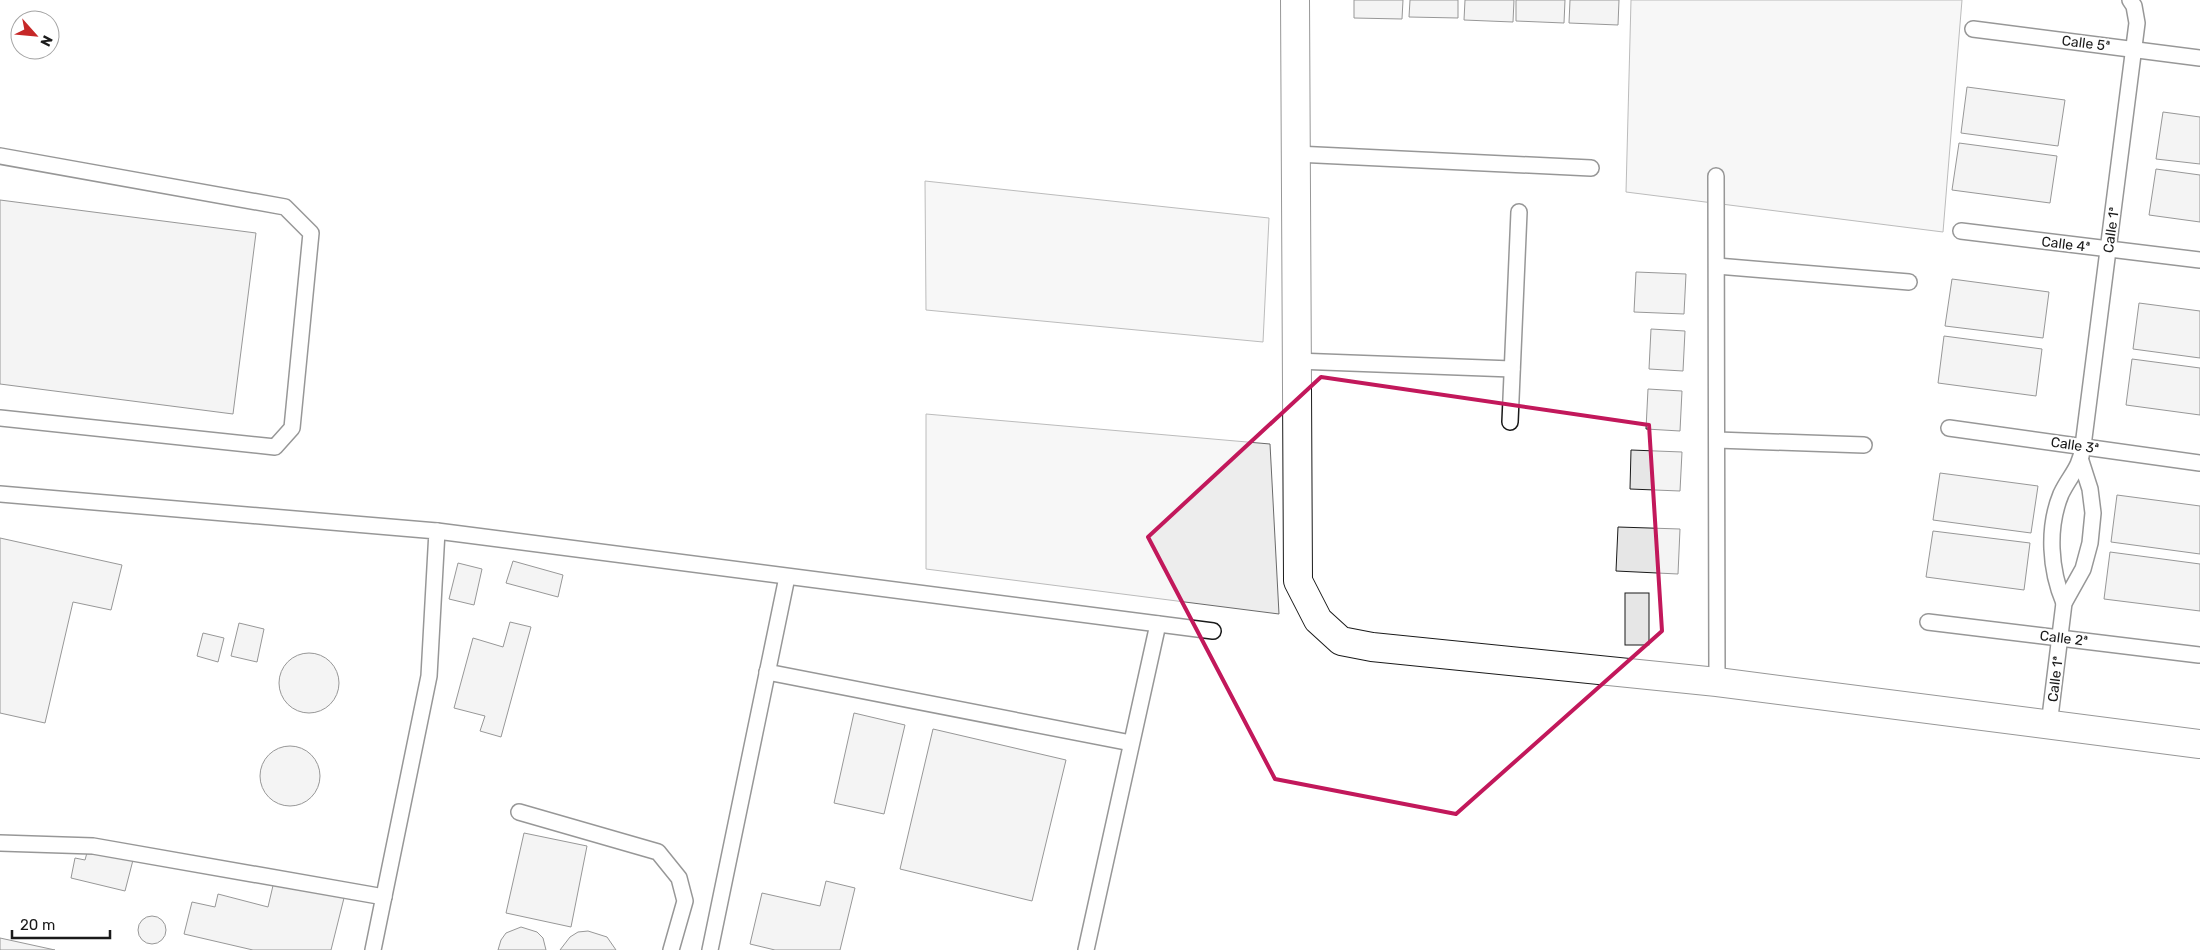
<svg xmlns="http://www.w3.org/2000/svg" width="2200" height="950" font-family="Rubik,sans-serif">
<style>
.built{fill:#ededed;stroke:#6a6a6a}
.building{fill:#e6e6e6;stroke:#1a1a1a}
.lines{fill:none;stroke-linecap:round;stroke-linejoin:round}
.lane-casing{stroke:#1a1a1a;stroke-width:18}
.street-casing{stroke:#1a1a1a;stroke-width:30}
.lane{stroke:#fff;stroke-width:15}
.street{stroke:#fff;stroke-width:28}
.marked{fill:none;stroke:#c2185b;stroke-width:4;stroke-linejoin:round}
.labels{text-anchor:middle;stroke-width:4;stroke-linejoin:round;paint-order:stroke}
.street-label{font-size:14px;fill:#1a1a1a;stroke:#fff}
</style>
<rect width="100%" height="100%" fill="#fff"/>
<g class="built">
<path d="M1631,0h331l-19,232 -317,-40z"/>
<path d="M925,181l344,37 -6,124 -337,-32z"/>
<path d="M926,414l344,30 9,170 -353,-45z"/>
</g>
<g class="building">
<path d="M1354,0h49l-1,19 -48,-1z"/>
<path d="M1410,0h48v18l-49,-1z"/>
<path d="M1465,0h49l-1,22 -49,-2z"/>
<path d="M1516,0h49l-1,23 -48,-2z"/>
<path d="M1570,0h49l-1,25 -49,-2z"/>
<path d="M1967,87l98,13 -7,46 -97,-13z"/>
<path d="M2163,112l37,5v47l-44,-5z"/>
<path d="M1959,143l98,13 -7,47 -98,-13z"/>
<path d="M2156,169l44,6v47l-51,-7z"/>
<path d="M0,200l256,33 -23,181 -233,-30z"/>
<path d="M1636,272l50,2 -2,40 -50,-2z"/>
<path d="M1952,279l97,13 -6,46 -98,-12z"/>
<path d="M2139,303l61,8v47l-67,-9z"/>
<path d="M1651,329l34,2 -2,40 -34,-2z"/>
<path d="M1944,336l98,13 -6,47 -98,-13z"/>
<path d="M2132,359l68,9v47l-74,-10z"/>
<path d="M1648,389l34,2 -2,40 -34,-2z"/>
<path d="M1631,450l51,2 -2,39 -50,-2z"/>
<path d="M1940,473l98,13 -7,47 -98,-13z"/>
<path d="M2117,495l83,11v48l-89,-12z"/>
<path d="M1618,527l62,2 -2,45 -62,-3z"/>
<path d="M1933,531l97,12 -6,47 -98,-13z"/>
<path d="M0,538l122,27 -11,45 -38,-8 -28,121 -45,-10z"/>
<path d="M2110,552l90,12v47l-96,-12z"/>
<path d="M513,561l50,14 -5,22 -52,-14z"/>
<path d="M458,563l24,6 -8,36 -25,-6z"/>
<rect x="1625" y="593" width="24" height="52"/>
<path d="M510,622l21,5 -30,110 -21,-6 5,-15 -31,-8 19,-70 30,9z"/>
<path d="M239,623l25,6 -7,33 -26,-6z"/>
<path d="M203,633l21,5 -6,24 -21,-6z"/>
<circle cx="309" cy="683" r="30"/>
<path d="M854,713l51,12 -21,89 -50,-11z"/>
<path d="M933,729l133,31 -34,141 -132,-32z"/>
<circle cx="290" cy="776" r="30"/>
<path d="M524,833l63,13 -16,81 -65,-14z"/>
<path d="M88,849l45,11 -8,31 -54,-13 4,-20 10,2z"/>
<path d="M275,877l70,17 -14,56h-78l-69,-16 8,-32 23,5 3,-13 50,13z"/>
<path d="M826,881l29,7 -15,62h-65l-25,-6 12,-51 58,13z"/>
<circle cx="152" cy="930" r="14"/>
<path d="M521,927l16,5 6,6 3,12h-48l3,-10 5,-7z"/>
<path d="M588,931l19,6 9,13h-56l10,-13 8,-5z"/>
<path d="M0,938l55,12h-55z"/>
</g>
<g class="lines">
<defs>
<g id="lane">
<path d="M1973,29l227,29"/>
<path d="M1296,154l295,14"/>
<path d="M0,156l285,51 26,26 -19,195 -17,19 -275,-29"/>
<path d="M1716,176l1,506"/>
<path d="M1961,231l239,29"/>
<path d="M1717,266l192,16"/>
<path d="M1296,361l216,8"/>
<path d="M1510,422l9,-210"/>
<path d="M1949,428l251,35"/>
<path d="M1717,440l147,5"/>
<path d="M0,494l437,37 -8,145 -56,274"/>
<path d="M437,531l776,100"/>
<path d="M2064,603c-14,-33 -17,-75 -3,-109 9,-19 19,-25 22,-48l54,-423 -3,-17 -4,-6"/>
<path d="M1928,622l271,33"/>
<path d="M767,672l364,71"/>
<path d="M2049,725l15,-122 19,-34 7,-26 3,-30 -3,-24 -9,-28"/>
<path d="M519,812l139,40 21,26 6,23 -14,49"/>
<path d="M0,843l93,3 291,51"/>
<path d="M710,950l77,-373"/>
<path d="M1086,950l72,-326"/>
</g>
<path id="street" d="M1295,0l3,581 20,39 23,21 31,6 345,35 483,62"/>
</defs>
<use href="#lane" class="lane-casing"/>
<use href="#street" class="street-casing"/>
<use href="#lane" class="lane"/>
<use href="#street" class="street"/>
</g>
<path d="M0 0H2200V950H0ZM1321,377l328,48 13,206 -206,183 -181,-35 -127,-242z" fill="#fff" fill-opacity=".55" fill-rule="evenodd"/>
<path class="marked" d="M1321,377l328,48 13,206 -206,183 -181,-35 -127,-242z"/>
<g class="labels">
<g class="street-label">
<text transform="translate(2086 43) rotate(7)" y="5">Calle 5ª</text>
<text transform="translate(2111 230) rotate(-82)" y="5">Calle 1ª</text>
<text transform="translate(2066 244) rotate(7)" y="5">Calle 4ª</text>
<text transform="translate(2075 445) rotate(8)" y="5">Calle 3ª</text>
<text transform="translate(2064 638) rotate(7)" y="5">Calle 2ª</text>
<text transform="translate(2055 679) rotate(-83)" y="5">Calle 1ª</text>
</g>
</g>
<g transform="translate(35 35) rotate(117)"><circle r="24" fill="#ffffff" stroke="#a3a3a3"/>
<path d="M0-4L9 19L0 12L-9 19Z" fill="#c62828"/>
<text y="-8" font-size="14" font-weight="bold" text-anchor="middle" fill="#1a1a1a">N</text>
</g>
<path d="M12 930v8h98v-8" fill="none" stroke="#1a1a1a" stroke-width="2.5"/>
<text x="20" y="930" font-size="15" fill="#1a1a1a" stroke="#ffffff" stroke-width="4" paint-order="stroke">20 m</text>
</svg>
